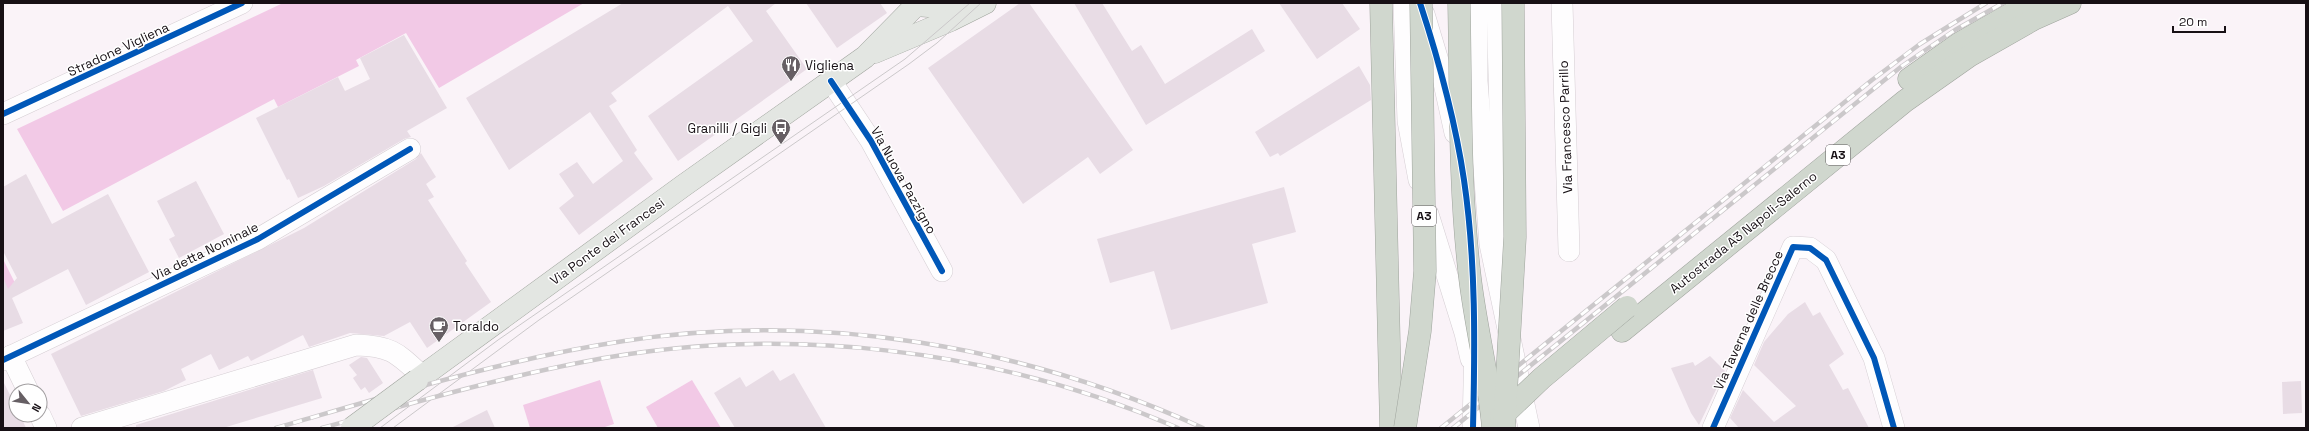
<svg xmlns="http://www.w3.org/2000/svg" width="2309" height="431" font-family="'Space Grotesk',sans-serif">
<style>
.green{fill:#f2c9e6}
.building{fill:#e8dce5}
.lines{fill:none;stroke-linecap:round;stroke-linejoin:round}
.minor-casing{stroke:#d5ced3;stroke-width:22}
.major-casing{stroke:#9fa49d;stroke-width:23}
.highway-casing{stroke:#9fa49d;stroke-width:23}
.minor{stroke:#fefdfe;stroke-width:21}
.major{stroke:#e3e6e2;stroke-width:22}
.highway{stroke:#d0d7ce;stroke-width:22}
.tram{stroke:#cbc8ca;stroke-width:1}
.rail-casing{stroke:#cbc8ca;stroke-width:4.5}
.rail{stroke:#fff;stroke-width:3;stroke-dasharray:9;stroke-linecap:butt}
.major-bridge-casing{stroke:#9fa49d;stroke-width:23;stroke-linecap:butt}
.highway-bridge-casing{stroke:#9fa49d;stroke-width:23;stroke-linecap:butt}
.major-bridge{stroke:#e3e6e2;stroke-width:22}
.highway-bridge{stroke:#d0d7ce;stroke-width:22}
.cycleway-casing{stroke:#fff;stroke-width:8}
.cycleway{stroke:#0057b8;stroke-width:6}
.labels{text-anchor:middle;stroke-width:3;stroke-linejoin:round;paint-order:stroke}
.shield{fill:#fff;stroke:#5d585b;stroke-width:1}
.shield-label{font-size:12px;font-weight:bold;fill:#171015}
.street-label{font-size:13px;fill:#171015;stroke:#fff}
.poi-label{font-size:13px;fill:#171015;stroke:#fff;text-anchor:start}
</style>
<rect width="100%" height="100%" fill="#faf3f8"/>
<g class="green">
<path d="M283,3h301l-145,85 -33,-55 -50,27 3,6 -81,41 -4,-8 -211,112 -46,-82z"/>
<path d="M3,259l13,26 -13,11z"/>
<path d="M600,380l14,44 -12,4h-72l-7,-23z"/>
<path d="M692,380l29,48h-63l-12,-21z"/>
</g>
<g class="building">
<path d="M623,3h153l-10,8 41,58 -129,92 -30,-45 105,-75 -25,-35 -117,87 6,8 -8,5 28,44 -3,3 19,26 -74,56 -20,-27 15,-12 -15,-22 18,-12 16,22 30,-23 -33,-49 -81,58 -43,-72z"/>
<path d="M806,3h74l7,10 -50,35z"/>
<path d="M1020,3h9l104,147 -33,24 -12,-17 -65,47 -95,-136z"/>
<path d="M1074,3h28l30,48 9,-6 24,39 87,-55 13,22 -119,74z"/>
<path d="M1279,3h63l18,26 -43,30z"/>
<path d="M404,35l43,73 -40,23 4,6 -7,2 -80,47 -26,12 -9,-19 -2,1 -31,-62 82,-41 7,14 25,-12 -10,-21z"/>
<path d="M1359,66l11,19 1,15 -91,56 -2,-3 -8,4 -15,-25z"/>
<path d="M421,153l15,24 -10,7 8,13 -6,3 39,61 -2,2 26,39 -64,46 -17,-26 -26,14 -34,-3 -41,14 -6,-12 -52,26 -3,-5 -29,14 -8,-16 -30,15 5,11 -22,11 -83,25 -30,-62 253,-126 112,-69z"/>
<path d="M26,174l26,50 56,-30 41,78 -63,33 -18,-36 -56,29 11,25 -20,8v-54l5,12 9,-11 -14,-27v-64z"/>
<path d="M196,181l28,53 -45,24 -10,-19 6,-3 -18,-35z"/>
<path d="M1284,187l12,45 -44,12 16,59 -97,27 -17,-59 -44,12 -13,-44z"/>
<path d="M1805,302l8,14 7,-4 24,42 -15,11 14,25 5,-2 21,40h-130l-9,-10 13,-28 31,32 22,-16 -42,-41 10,-23 24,-28z"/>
<path d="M1710,356l15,15 -26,54 -8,-12 -20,-45 22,-6 2,4z"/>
<path d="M361,357l6,1 16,25 -14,10 -4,-6 -4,3 -8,-12 4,-3 -8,-10z"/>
<path d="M313,370l9,28 -99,30h-87v-3z"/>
<path d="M773,370l7,11 14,-8 32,55h-91l-21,-35 26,-16 6,10z"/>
<path d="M3,381l13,26v8h4l6,13h-23z"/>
<path d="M2301,381l1,32 -19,1 -1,-32z"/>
<path d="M487,410l8,18h-44z"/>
</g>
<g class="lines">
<defs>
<g id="minor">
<path d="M1404,3l4,118 11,59"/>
<path d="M1477,3v78l13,163 39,184"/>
<path d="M1497,3l7,251"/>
<path d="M1562,3l7,248"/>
<path d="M1424,14l18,60 13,59"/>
<path d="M831,81l40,60 71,130"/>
<path d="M3,114l239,-111"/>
<path d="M1428,214l37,119 6,26"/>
<path d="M11,356l17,35"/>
<path d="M3,360l255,-121 152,-90"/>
<path d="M40,415l6,13"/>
<path d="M82,428l274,-83c36,1 41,8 66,31"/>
<path d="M1473,428l2,-85"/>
<path d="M1713,428l80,-181 17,1 16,12 48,98 20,70"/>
</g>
<g id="major">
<path d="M915,5l53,4"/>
<path d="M875,52l76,-32 34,-17"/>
<path d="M417,380l266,-194 182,-129 53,-54"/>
</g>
<g id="highway">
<path d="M1381,3l10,425"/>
<path d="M1909,79l51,-36 70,-40"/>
<path d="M1622,331l283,-230 64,-45 65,-37 36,-16"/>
</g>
</defs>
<use href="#minor" class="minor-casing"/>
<use href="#major" class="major-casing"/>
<use href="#highway" class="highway-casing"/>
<use href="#minor" class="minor"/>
<use href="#major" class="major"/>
<use href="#highway" class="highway"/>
<g class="tram">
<path d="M380,428l118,-88 407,-281 65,-56"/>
<path d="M393,428l146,-108 370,-256 28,-21 44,-40"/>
</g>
<defs>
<g id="rail">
<path d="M276,428c114,-33 229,-69 348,-87 197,-30 399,5 579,87"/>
<path d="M322,428c87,-24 173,-49 261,-66 199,-39 410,-14 595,66"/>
<path d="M1441,428l431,-348 48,-36 66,-41"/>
<path d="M1453,428l449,-362 53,-36 48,-27"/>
</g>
</defs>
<use href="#rail" class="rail-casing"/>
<use href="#rail" class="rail"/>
<defs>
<path id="major-bridge" d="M352,428l65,-48"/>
<g id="highway-bridge">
<path d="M1459,3c2,92 0,184 11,275 6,51 19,99 23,150"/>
<path d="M1501,417l41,-39 85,-71"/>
<path d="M1405,428l15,-97 5,-60 -4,-268"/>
<path d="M1504,428l11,-191 -2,-234"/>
</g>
</defs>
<use href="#major-bridge" class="major-bridge-casing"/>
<use href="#highway-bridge" class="highway-bridge-casing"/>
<use href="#major-bridge" class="major-bridge"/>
<use href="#highway-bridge" class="highway-bridge"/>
<defs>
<g id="cycleway">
<path d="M1420,3c19,58 35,116 44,177 12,81 11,166 9,248"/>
<path d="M831,81l40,60 71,130"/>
<path d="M3,114l239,-111"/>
<path d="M3,360l255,-121 152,-90"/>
<path d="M1713,428l80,-181 17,1 16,12 48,98 20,70"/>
</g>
</defs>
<use href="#cycleway" class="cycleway-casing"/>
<use href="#cycleway" class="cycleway"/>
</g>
<defs>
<symbol id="restaurant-pin" viewBox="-11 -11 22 30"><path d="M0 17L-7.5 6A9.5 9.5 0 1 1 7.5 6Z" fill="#665f64" stroke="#fff"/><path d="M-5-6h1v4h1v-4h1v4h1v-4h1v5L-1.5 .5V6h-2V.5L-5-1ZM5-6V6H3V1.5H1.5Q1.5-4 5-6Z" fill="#fff"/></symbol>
<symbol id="bus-pin" viewBox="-11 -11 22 30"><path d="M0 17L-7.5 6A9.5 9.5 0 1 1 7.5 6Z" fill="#665f64" stroke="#fff"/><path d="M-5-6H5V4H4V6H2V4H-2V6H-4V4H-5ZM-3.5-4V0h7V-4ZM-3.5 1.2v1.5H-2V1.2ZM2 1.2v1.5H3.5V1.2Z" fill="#fff"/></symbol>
<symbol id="cafe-pin" viewBox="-11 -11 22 30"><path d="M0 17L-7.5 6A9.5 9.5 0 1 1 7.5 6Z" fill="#665f64" stroke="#fff"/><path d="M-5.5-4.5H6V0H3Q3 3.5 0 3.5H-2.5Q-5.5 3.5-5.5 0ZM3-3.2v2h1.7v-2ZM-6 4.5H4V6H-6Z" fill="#fff"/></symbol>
</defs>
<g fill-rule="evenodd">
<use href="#restaurant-pin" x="780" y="54" width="22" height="30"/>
<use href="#bus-pin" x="770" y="117" width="22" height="30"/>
<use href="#cafe-pin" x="428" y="315" width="22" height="30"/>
</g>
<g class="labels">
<g class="shield">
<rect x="1826" y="145" width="24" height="20" rx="3"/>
<rect x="1412" y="206" width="24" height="20" rx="3"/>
</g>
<g class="shield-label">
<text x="1838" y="159">A3</text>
<text x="1424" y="220">A3</text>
</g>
<g class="street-label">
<text transform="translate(118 49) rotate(-25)" y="5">Stradone Vigliena</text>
<text transform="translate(1565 127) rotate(-92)" y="5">Via Francesco Parrillo</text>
<text transform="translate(904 180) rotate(61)" y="5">Via Nuova Pazzigno</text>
<text transform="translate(1743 232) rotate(-39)" y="5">Autostrada A3 Napoli-Salerno</text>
<text transform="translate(607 241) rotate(-36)" y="5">Via Ponte dei Francesi</text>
<text transform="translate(205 251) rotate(-26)" y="5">Via detta Nominale</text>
<text transform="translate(1748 320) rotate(-66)" y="5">Via Taverna delle Brecce</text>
</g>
<g class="poi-label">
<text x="805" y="70">Vigliena</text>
<text x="767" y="133" text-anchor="end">Granilli / Gigli</text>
<text x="453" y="331">Toraldo</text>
</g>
</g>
<rect width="2309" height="431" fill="none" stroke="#171015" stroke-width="8"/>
<g transform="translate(28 403) rotate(120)"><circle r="19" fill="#ffffff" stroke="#a29fa1"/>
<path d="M0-3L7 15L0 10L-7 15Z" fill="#665f64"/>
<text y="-6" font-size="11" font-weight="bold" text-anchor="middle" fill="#171015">N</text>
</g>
<path d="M2173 26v6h52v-6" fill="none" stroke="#171015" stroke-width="2"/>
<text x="2179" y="26" font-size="12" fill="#171015" stroke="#ffffff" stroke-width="3" paint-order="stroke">20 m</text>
</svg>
